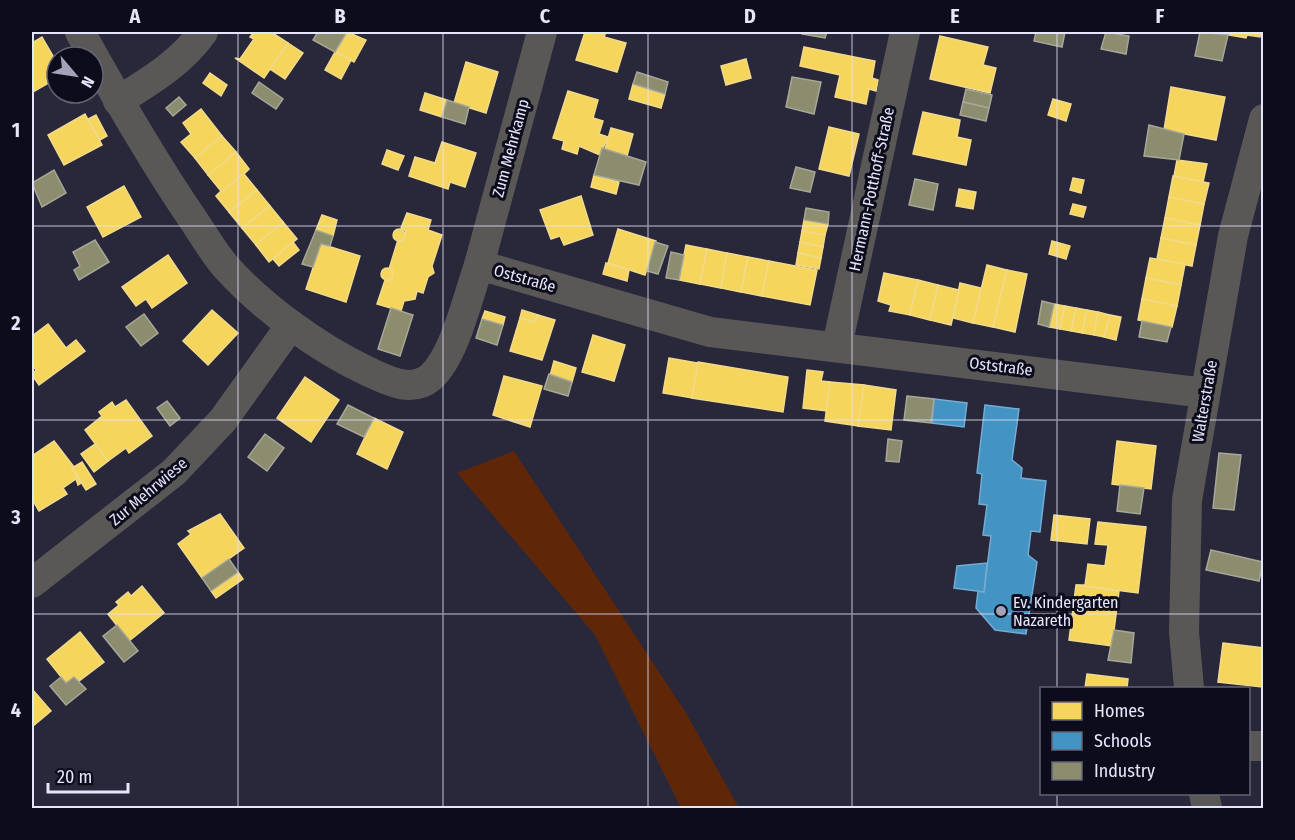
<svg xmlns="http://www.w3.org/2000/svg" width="1295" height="840" font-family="'Fira Sans Condensed',sans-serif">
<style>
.green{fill:#5f2708}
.homes{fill:#f6d55c;stroke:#f1da8c;stroke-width:1.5}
.schools{fill:#4393c3;stroke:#74acd4;stroke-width:1.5}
.industry{fill:#8c8c6e;stroke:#a7a799;stroke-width:1.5}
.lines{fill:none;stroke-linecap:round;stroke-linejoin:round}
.minor{stroke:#595857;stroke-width:30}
.grid{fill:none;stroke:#e5e5fc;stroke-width:1.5;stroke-opacity:0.55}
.poi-dot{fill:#a3a2b8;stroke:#0d0c1b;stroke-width:2}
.labels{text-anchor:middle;stroke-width:6;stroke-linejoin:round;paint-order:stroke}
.street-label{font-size:16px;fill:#e5e5fc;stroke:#0d0c1b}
.poi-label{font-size:16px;fill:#e5e5fc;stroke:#0d0c1b;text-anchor:start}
.neatline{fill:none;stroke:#e5e5fc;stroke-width:2}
.grid-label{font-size:20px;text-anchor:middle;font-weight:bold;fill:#e5e5fc}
</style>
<rect width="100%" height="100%" fill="#29273a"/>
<path class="green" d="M514,451l172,262 53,95h-58l-86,-173 -138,-162z"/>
<g class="homes">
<path d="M254,32h17l17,11 -24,35 -29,-20 5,1 14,-20 -4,-2z"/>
<path d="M347,32l19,8 -12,22 -19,-10z"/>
<path d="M585,32h21l-2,5 22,6 -9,29 -41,-12z"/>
<path d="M1224,32h37l-1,5 -13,-2 -1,3 -22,-4z"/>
<path d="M940,36l48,11 -5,18 13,3 -6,25 -60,-14z"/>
<path d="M42,37l15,26v15l-24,14 -1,-49z"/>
<path d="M288,43l15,10 -18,26 -15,-10z"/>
<path d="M804,47l71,14 -3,17 6,2 -2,11 -7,-2 -3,15 -31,-7 5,-22 -40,-9z"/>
<path d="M335,52l16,8 -10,19 -16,-9z"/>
<path d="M746,59l5,19 -25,7 -5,-19z"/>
<path d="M466,62l32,10 -12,41 -32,-10z"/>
<path d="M210,73l17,12 -6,11 -18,-13z"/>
<path d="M633,84l32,10 -4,14 -32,-9z"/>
<path d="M1171,87l54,10 -9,43 -52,-10z"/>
<path d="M568,91l30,9 -5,18 10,3 -4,13 9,3 -8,18 -21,-9 -2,8 -15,-5 2,-8 -11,-3z"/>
<path d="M425,93l22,7 -5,17 -22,-7z"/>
<path d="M1053,99l18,5 -5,17 -18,-6z"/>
<path d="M201,109l21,27 -27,22 -14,-16 10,-8 -8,-11z"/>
<path d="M923,112l37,8 -3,17 14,3 -5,25 -53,-11z"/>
<path d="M85,114l17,31 -38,20 -16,-30z"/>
<path d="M96,115l11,21 -7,4 -12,-21z"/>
<path d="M829,127l30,7 -10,42 -30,-7z"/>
<path d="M611,128l22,6 -6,22 -22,-7z"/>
<path d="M222,136l14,16 -28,23 -13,-17z"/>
<path d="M442,142l34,11 -11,34 -15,-5 -2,7 -39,-13 6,-19 20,6z"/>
<path d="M387,150l17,6 -6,14 -16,-6z"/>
<path d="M236,152l13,17 -33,27 5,-5 -13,-16z"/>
<path d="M1177,160l30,4 -4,18 -29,-6z"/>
<path d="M249,169l-5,5 13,16 -28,22 -13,-16z"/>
<path d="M594,175l25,7 -3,12 -25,-7z"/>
<path d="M1173,176l36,7 -5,21 -35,-7z"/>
<path d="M1073,178l11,2 -3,13 -11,-3z"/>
<path d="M124,186l17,31 -38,20 -16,-30z"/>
<path d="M959,189l17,3 -3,17 -17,-3z"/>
<path d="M257,190l13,16 -28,22 -13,-16z"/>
<path d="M581,196l12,39 -29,10 -4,-9 -9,3 -11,-29z"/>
<path d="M1169,197l35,7 -4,21 -35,-7z"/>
<path d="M1073,204l13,3 -3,10 -13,-3z"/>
<path d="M270,206l13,16 -27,23 -14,-17z"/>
<path d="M407,213l24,7 -3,10 14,5 -10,31 2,7 -6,4 -5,16 -6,-2 -2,8 -11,2 -3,10 -24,-7 8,-24 5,1 3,-10 -4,-2 9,-29 4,1 4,-10 -5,-3z"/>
<path d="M322,215l15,5 -4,16 -17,-6z"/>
<path d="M1165,218l35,7 -4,20 -35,-7z"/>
<path d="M804,220l24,4 -3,11 -23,-4z"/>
<path d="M283,222l14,17 -28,23 -13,-17z"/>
<path d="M618,229l38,12 -11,34 -37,-12z"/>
<circle cx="399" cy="235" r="6"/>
<path d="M802,231l23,4 -2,12 -23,-5z"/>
<path d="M1161,238l35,7 -4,21 -35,-7z"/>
<path d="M1052,241l18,5 -4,13 -17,-5z"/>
<path d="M293,242l6,8 -20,16 -6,-7z"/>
<path d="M800,242l23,5 -2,11 -23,-5z"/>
<path d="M321,244l39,12 -14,46 -40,-13z"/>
<path d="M686,245l21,4 -7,35 -21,-4z"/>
<path d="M707,249l20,4 -6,35 -21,-4z"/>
<path d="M727,253l21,4 -7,35 -20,-4z"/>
<path d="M798,253l23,5 -2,11 -23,-4z"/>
<path d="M168,255l19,28 -35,25 -6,-9 -10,7 -14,-19z"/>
<path d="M748,257l21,4 -7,35 -21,-4z"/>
<path d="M1150,258l35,6 -4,21 -35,-7z"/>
<path d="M769,261l48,9 -7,35 -48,-9z"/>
<path d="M606,263l23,7 -2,11 -24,-7z"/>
<path d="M987,265l20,5 -14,57 -20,-4z"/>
<circle cx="387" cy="274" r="6"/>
<path d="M1007,270l20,4 -12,58 -22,-5z"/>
<path d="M884,273l34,7 -8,35 -21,-4 2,-6 -13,-4z"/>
<path d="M1146,278l35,7 -4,21 -35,-7z"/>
<path d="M918,280l20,5 -8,35 -20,-5z"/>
<path d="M960,283l21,5 -8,35 -20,-5z"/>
<path d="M938,285l21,5 -8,35 -21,-5z"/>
<path d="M1142,299l35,7 -5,21 -34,-7z"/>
<path d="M1054,304l11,2 -5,23 -11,-2z"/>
<path d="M1065,306l11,2 -5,23 -11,-2z"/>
<path d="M1076,308l11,2 -5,23 -11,-2z"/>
<path d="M212,310l26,23 -30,32 -25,-24z"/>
<path d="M522,310l16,5 -3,7 -15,-4z"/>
<path d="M1087,310l11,2 -4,23 -12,-2z"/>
<path d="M485,311l20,6 -2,8 -21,-6z"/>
<path d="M1098,312l12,3 -6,22 -10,-2z"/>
<path d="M538,315l17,5 -13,40 -32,-9 10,-33 15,4z"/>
<path d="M1110,315l11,2 -5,23 -12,-3z"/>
<path d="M48,324l18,24 10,-8 9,11 -46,34 -7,-10 4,-5 -4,-6v-28z"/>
<path d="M593,335l32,10 -11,36 -32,-9z"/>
<path d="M669,358l29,5 -6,35 -29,-5z"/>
<path d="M554,361l22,7 -4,14 -22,-6z"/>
<path d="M698,362l90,15 -5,35 -91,-14z"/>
<path d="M807,370l16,2 -2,9 9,1 -3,29 -24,-3z"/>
<path d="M504,376l38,10 -12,41 -37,-12z"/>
<path d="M305,377l34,23 -28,42 -34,-24z"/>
<path d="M830,382l34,3 -6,41 -33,-5z"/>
<path d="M864,385l32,5 -5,40 -33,-4z"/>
<path d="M126,400l26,36 -23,17 -3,-5 -18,13 -23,-31 17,-14 -3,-4 13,-10 3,5z"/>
<path d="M374,418l29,14 -16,37 -30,-15z"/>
<path d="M54,441l20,26 -2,1 9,15 -3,2 -2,-6 -13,9 4,6 -28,17 -7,-12v-43z"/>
<path d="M1117,441l39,5 -5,43 -39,-5z"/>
<path d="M95,444l13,17 -14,11 -13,-18z"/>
<path d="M82,462l14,22 -10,6 -14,-22z"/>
<path d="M220,514l24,34 -42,30 -24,-34 13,-10 -3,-3z"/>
<path d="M1054,515l36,4 -3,25 -36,-4z"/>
<path d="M1098,522l48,5 -8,66 -62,-8h9l3,-21 17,2 3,-21 -13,-1z"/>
<path d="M238,572l5,7 -27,19 -5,-7z"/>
<path d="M1076,585l43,6 -7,55 -43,-6z"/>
<path d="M142,586l22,27 -35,28 -21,-27 11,-9 -3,-3 12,-10 3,4z"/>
<path d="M80,632l24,30 -25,19 -5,-4 -8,6 -19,-24z"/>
<path d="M1223,643l41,5 -2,39 -44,-5z"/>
<path d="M1087,674l41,5 -1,9h-42z"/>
<path d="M32,689l19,22 -19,16z"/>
</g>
<g class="schools">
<path d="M934,399l33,4 -3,24 -32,-4z"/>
<path d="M985,405l34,4 -7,51 10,8 -1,10 25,3 -6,51 -9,-1 -3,24 9,7 -11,72 -31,-4 -19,-22 2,-17 6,1 7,-56 -8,-1 4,-30 -8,-1 3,-30 -5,-1z"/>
<path d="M987,563l-3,29 -30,-4 3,-22z"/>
</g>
<g class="industry">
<path d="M318,32h29l-12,20 -22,-12z"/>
<path d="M803,32h24l-2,6 -23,-4z"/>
<path d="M1036,32h29l-3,15 -28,-6z"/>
<path d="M1106,32l23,4 -3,18 -25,-5z"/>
<path d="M1200,32l28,3 -6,26 -27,-5z"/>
<path d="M637,72l31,10 -3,12 -32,-10z"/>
<path d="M792,77l29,5 -7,32 -28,-7z"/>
<path d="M259,82l24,17 -7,10 -24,-16z"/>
<path d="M966,89l26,6 -3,13 -26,-6z"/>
<path d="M179,97l7,8 -13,11 -7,-8z"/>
<path d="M447,100l22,7 -4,17 -23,-7z"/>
<path d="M963,102l26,6 -3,13 -26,-6z"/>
<path d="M1149,125l35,9 -5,26 -35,-4z"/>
<path d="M602,148l44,14 -7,23 -45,-10z"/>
<path d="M796,167l19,5 -5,20 -20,-4z"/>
<path d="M54,170l12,23 -24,14 -10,-24z"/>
<path d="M915,179l23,5 -5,26 -24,-5z"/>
<path d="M806,208l23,4 -1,12 -24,-4z"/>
<path d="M316,230l17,6 -3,10 -9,-2 -8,23 -11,-3z"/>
<path d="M95,240l14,22 -30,18 -5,-10 6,-4 -7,-14z"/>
<path d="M655,242l13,4 -10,28 -11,-3z"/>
<path d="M671,252l13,3 -5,25 -13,-2z"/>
<path d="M1042,301l12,3 -5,23 -11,-3z"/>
<path d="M391,308l22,7 -13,41 -22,-7z"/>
<path d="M144,314l14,19 -17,13 -15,-19z"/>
<path d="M482,319l21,6 -6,20 -21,-7z"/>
<path d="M1142,321l29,6 -4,15 -28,-5z"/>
<path d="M549,374l23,8 -4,14 -24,-7z"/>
<path d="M907,396l27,3 -3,24 -27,-3z"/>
<path d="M167,401l13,17 -10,8 -13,-18z"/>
<path d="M348,405l26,13 -10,19 -27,-13z"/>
<path d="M265,434l19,14 -17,23 -19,-14z"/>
<path d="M888,439l14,2 -3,21 -13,-1z"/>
<path d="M1219,453l22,2 -7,55 -21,-2z"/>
<path d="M1120,485l24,3 -4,26 -23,-3z"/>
<path d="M1211,550l52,12 -4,19 -53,-11z"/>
<path d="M229,559l9,13 -27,19 -9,-13z"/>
<path d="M117,625l21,26 -14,11 -21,-26z"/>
<path d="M1114,630l20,3 -3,30 -23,-3z"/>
<path d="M61,677l5,6 8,-6 12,12 -20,16 -16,-19z"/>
</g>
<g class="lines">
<g class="minor">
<path d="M80,32c35,63 71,126 112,186 11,16 21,34 34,49 36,40 92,81 141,104 20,9 44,23 64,6 24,-22 37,-81 48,-112l231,67 495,61"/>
<path d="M118,101c32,-20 63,-38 85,-69"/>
<path d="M479,265l63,-233"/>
<path d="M837,346l68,-314"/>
<path d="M32,583l142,-111 49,-52 68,-95"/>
<path d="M1189,688l-5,-56 3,-132 46,-264 31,-117"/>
<path d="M1248,746h16"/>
<path d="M1204,794l3,14"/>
</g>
</g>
<path class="grid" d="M238,32v776M443,32v776M648,32v776M852,32v776M1057,32v656M32,226h1232M32,420h1232M32,614h1232M1057,794v14"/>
<circle class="poi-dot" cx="1001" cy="611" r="6"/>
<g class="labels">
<g class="street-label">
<text transform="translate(510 148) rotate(-75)" y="6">Zum Mehrkamp</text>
<text transform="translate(871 189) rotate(-78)" y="6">Hermann-Potthoff-Straße</text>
<text transform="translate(525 278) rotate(16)" y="6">Oststraße</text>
<text transform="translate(1001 366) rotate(7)" y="6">Oststraße</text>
<text transform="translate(1204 401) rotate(-80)" y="6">Walterstraße</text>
<text transform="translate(148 491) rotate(-40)" y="6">Zur Mehrwiese</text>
</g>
<g class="poi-label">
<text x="1013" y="608">Ev. Kindergarten<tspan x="1013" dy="18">Nazareth</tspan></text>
</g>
</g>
<rect width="1295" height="840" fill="none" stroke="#0d0c1b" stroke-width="66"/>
<rect x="1040" y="687" width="210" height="108" fill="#0d0c1b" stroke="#636375" stroke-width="1.5"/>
<rect x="1052" y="702" width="30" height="18" fill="#f6d55c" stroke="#636375" stroke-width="1.5"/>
<text x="1094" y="717" font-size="18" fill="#e5e5fc">Homes</text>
<rect x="1052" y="732" width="30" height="18" fill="#4393c3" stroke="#636375" stroke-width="1.5"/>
<text x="1094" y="747" font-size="18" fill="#e5e5fc">Schools</text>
<rect x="1052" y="762" width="30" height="18" fill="#8c8c6e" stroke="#636375" stroke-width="1.5"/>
<text x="1094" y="777" font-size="18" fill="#e5e5fc">Industry</text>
<g transform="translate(75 75) rotate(119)"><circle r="28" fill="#0d0c1b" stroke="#636375" stroke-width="1.5"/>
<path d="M0-4.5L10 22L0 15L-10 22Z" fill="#a3a2b8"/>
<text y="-9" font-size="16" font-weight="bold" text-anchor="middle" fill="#e5e5fc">N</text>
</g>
<path d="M48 783v9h80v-9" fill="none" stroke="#e5e5fc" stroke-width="3"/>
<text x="57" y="783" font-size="18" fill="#e5e5fc" stroke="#0d0c1b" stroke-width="4.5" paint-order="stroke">20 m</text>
<rect x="33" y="33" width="1229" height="774" class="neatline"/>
<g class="grid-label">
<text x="135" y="23">A</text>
<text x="340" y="23">B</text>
<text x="545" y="23">C</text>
<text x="750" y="23">D</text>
<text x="955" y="23">E</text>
<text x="1160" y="23">F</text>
<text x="16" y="137">1</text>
<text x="16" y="330">2</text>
<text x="16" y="524">3</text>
<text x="16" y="717">4</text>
</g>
</svg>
